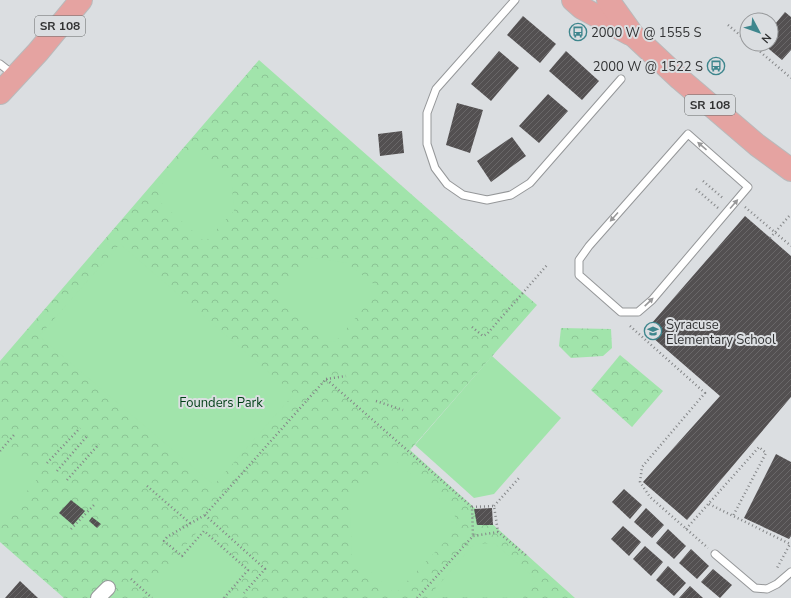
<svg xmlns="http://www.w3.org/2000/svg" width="791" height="598" font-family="'Nunito Sans',sans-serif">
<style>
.park{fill:url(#park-crowns)}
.pitch{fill:#a1e4ab}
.building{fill:url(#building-hatch)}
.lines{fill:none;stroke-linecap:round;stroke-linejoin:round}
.service-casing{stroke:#959799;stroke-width:9}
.minor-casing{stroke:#959799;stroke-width:16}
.primary-casing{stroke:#b9b9ba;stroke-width:24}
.path{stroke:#838587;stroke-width:2.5;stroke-dasharray:1 3;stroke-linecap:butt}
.service{stroke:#fff;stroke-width:7}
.minor{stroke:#fff;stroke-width:14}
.primary{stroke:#e5a3a1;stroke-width:22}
.oneway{fill:#989899}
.labels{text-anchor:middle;stroke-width:4;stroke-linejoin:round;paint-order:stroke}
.shield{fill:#dbdee1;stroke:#646667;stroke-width:1}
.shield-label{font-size:12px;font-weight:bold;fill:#313233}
.poi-label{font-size:13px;fill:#313233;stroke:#dbdee1;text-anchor:start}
.park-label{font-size:13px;fill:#003f16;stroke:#dbdee1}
</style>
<defs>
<pattern id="park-crowns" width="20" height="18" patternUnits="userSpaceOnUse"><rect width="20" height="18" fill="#a1e4ab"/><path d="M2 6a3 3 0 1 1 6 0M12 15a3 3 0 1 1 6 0" fill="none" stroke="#8bc494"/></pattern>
<pattern id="building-hatch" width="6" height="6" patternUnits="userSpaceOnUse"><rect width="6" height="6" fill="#535051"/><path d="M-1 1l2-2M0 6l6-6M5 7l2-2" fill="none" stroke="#696768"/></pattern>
</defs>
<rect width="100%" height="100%" fill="#dbdee1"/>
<g class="park">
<path d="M259,60l278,245 -127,145 165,148h-511l-64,-56v-181z"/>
<path d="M561,328l50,1 1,19 -9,8 -32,2 -12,-12z"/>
<path d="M620,355l43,36 -31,36 -41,-37z"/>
</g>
<g class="pitch">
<path d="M195,146l36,29 3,36 -29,31 -44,-39 -2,-16z"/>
<path d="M120,244l174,150 -80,91 -175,-149z"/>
<path d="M308,257l39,6 33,26 -44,52 -12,1 -51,-48z"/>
<path d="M492,356l69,62 -67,76 -20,4 -59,-53z"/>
<path d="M0,441l39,36 -39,46z"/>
<path d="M389,455l65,56 3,18 -62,65 -43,-38 -2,-56z"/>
<path d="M198,531l47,41 -24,26h-63l-10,-9z"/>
<path d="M494,543l43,37 -14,18 -95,-1 46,-53z"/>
</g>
<g class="building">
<path d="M785,12l6,5v33l-9,10 -19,-16h8v-15z"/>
<path d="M523,16l33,28 -16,19 -33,-28z"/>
<path d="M499,51l20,17 -28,33 -20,-17z"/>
<path d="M566,51l33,30 -17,19 -33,-29z"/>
<path d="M548,94l20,17 -29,32 -20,-17z"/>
<path d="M457,103l26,7 -13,43 -24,-8z"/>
<path d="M402,131l2,22 -24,3 -2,-22z"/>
<path d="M512,137l14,19 -35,26 -14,-21z"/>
<path d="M745,216l46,40v141l-104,123 -44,-38 77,-86 -75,-65z"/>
<path d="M776,454l15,8v74l-2,3 -45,-21z"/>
<path d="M624,489l18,16 -12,14 -18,-17z"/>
<path d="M71,500l14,11 -12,14 -14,-12z"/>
<path d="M492,508l1,17h-16l-3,-16z"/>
<path d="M646,508l18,17 -12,13 -18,-16z"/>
<path d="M92,517l9,7 -4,4 -8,-7z"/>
<path d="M623,526l18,16 -12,14 -18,-17z"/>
<path d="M668,529l18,17 -12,13 -18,-16z"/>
<path d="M645,546l18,16 -12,14 -18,-17z"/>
<path d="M691,549l18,17 -12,13 -18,-16z"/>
<path d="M668,566l18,17 -12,13 -18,-16z"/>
<path d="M713,569l19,16 -12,13 -19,-16z"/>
<path d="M20,581l18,17h-33z"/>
<path d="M690,586l13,12h-24z"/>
</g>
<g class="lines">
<defs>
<g id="service">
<path d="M515,0l-79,89 -9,24v31l8,24 12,16 16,11 24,5 24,-5 19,-12 91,-104"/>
<path d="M0,64l14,11"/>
<path d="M730,171l18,16 -96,113 -14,12h-17l-42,-37v-15l10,-14 99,-112 43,38"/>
<path d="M715,554l40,34 12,1 10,-5 14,-12"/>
</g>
<path id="minor" d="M98,598l10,-10"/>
<g id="primary">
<path d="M573,0l9,8 48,26"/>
<path d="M608,0l25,35 47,44 77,66 34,25"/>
<path d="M0,93l38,-41 43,-52"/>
</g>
</defs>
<use href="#service" class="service-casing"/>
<use href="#minor" class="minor-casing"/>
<use href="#primary" class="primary-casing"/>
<g class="path">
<path d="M728,25l19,16"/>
<path d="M751,44l40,34"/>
<path d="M703,181l21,18"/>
<path d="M696,189l22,19"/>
<path d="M745,207l46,39"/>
<path d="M770,238l21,-24"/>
<path d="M630,326l75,67 -63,74 -2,15 10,15 58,51"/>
<path d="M472,327l11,9 4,-2 61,-70"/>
<path d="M326,379l20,-3"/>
<path d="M376,401l27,9"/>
<path d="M0,451l14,-16"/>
<path d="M47,463l33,-35"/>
<path d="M57,471l31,-36"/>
<path d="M67,480l32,-36"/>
<path d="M147,486l44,38"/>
<path d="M709,504l81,40 -14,26"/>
<path d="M494,506l25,-28"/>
<path d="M472,507l22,-1 4,26"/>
<path d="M205,515l60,54 -21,24"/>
<path d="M71,529l23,-24"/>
<path d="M686,529l73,-82 7,6 -33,63"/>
<path d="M131,579l21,19"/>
<path d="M224,598l24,-28 -44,-39 -22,25 -18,-15 3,-4 38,-22 121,-136 146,128 1,29"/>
<path d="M417,598l56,-62 25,-4 30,25"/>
</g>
<use href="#service" class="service"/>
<use href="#minor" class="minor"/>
<use href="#primary" class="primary"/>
</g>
<defs><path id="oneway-solid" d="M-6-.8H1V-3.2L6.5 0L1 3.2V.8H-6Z"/></defs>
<g class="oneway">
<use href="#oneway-solid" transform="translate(702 146) rotate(-139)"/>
<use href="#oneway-solid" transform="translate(734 204) rotate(-49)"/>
<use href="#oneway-solid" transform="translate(614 217) rotate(132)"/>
<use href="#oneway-solid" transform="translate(649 302) rotate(-44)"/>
</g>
<defs>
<symbol id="bus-ring" viewBox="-11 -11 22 22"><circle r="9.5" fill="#dbdee1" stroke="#3e868d" stroke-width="1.5"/><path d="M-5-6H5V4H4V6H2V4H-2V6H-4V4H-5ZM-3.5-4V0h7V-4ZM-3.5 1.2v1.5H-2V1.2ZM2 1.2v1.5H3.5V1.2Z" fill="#3e868d"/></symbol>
<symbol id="school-ring" viewBox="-11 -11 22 22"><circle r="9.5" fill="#dbdee1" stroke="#3e868d" stroke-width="1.5"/><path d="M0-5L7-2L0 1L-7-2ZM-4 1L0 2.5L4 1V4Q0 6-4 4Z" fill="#3e868d"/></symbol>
</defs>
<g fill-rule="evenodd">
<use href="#bus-ring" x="568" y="22" width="20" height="20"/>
<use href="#bus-ring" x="706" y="56" width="20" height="20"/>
<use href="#school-ring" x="643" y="321" width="20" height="20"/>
</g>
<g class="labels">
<g class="shield">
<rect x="35" y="16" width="50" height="20" rx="3"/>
<rect x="685" y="95" width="50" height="20" rx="3"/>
</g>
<g class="shield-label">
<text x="60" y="30">SR 108</text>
<text x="710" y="109">SR 108</text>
</g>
<g class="poi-label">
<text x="591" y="37">2000 W @ 1555 S</text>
<text x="703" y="71" text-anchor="end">2000 W @ 1522 S</text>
<text x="666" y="329">Syracuse<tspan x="666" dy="15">Elementary School</tspan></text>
</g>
<g class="park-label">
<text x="221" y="407">Founders Park</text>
</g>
</g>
<g transform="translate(759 32) rotate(131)"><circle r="19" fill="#dbdee1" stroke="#97999b"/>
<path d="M0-3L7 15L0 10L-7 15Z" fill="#3e868d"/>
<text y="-6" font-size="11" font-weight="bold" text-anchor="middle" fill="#313233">N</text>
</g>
</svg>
